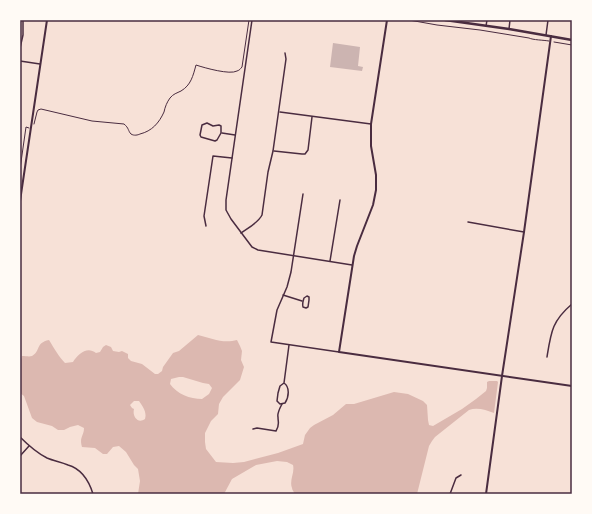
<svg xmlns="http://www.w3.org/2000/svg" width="592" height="514" font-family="Poppins,sans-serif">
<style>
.water{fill:#dcb8b0;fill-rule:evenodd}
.building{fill:#ccb4b1}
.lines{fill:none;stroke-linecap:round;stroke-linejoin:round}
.path{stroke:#4a2c40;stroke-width:1}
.minor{stroke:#4a2c40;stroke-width:1.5}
.tertiary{stroke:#4a2c40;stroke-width:2}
.secondary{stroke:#4a2c40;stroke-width:2.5}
.neatline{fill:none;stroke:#4a2c40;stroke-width:1.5}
</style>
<rect width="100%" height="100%" fill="#f7e1d7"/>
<path class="water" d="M198,335c13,3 25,9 39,5l3,6 2,5 -1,9 3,7 -4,13 -17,17 -4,7 -1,10 -7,7 -6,12v9l1,7 10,13 17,1 11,-1 34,-9 25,-9 2,-9 5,-7 4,-3 19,-10 13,-11h8l40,-12 14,2 15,7 4,4 1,15 1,5 4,1 29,-17 14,-10 10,-8 1,-3v-6l2,-1h8l1,1 -4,31c-8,-3 -17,-6 -25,-3l-34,27 -3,4 -3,5 -12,48h-122c-1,-2 -3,-4 -3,-6 -3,-8 3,-15 1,-23l-6,-3 -10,-1 -21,4 -24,14 -8,15h-86l2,-13 -2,-12 -4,-4 -8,-13 -7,-6 -6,1 -6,7h-4l-8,-6 -13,-1c-3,-10 2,-11 2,-19l-6,-3 -8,2 -6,3h-6l-6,-4 -15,-4 -5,-4 -8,-22 -4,-3v-30l2,-7c4,0 7,1 10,0 9,-5 3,-13 17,-16 5,8 10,17 16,23l8,-1c5,-8 14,-16 23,-9l4,-1 3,-5 3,-2 5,2 2,4 6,1 3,-1 6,3v4l3,3 11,3 13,10h3l4,-3 1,-4 10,-14 6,-2zM179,377h4l20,6 6,1 3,4 -3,6 -7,5c-12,0 -25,-5 -32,-15l1,-5zM134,401h5c4,6 8,11 6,18 -7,5 -13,-2 -11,-10l-2,-1 -2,-3z"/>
<path class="building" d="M333,43l27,4 -2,19 5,1 -1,4 -32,-4z"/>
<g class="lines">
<g class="path">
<path d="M409,20l28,5 43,5 49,8c4,2 14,2 20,3"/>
<path d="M554,42l18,3"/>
<path d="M34,124l3,-12 1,-2 3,-1 51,12 32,3c5,4 4,7 7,10 3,2 7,1 9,0 12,-3 19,-11 24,-22 1,-5 3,-10 6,-14 3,-4 7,-5 11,-7 10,-6 12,-15 15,-26 9,3 34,10 41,6 3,-1 3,-2 5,-4l7,-47"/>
<path d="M20,169l6,-42 3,1"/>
</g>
<g class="minor">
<path d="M252,20l-26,180v10l5,9 21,28 6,3 94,15"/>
<path d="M486,26l1,-6"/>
<path d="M509,29l1,-9"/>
<path d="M546,35l2,-15"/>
<path d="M20,48l3,-13v-14"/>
<path d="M20,61l20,3"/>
<path d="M280,112l91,12"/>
<path d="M207,123l6,3 6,-1 2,1v7l-4,7 -2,1 -14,-4 -1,-2 2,-10z"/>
<path d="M222,133l13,2"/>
<path d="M274,151l28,3h3l3,-4 4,-33"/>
<path d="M303,194l-12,78 -4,15 -10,23 -6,32 68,10"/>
<path d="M468,222l56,10"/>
<path d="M206,226l-2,-10 9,-60 19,2"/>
<path d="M241,233c7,-5 17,-10 21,-18l6,-43 5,-21 13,-92 -1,-6"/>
<path d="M330,261l10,-61"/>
<path d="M283,295l19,6"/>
<path d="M307,296l2,1v3l-1,7 -2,1 -3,-1c-1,-3 0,-6 1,-9z"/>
<path d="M547,357c4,-25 5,-36 25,-53"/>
<path d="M284,383l-4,3 -2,7 -1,8 3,3 5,-1c4,-6 5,-16 -1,-20l5,-38"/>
<path d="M253,429l4,-1 19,3c4,-6 2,-8 2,-14 -1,-4 2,-9 4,-13"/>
<path d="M20,437c8,8 17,16 27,21 7,3 14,4 21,7 14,4 21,16 25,29"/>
<path d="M20,456l9,-10"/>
<path d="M450,494l6,-16 5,-3"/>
</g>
<g class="tertiary">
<path d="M387,20l-16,104v22l5,29v15l-3,15 -16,41 -3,10 -15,96 233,34"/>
<path d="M20,201l27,-181"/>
<path d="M486,494l16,-118 22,-144 27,-196"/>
</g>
<path class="secondary" d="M445,20l64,9 63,11"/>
</g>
<rect width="592" height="514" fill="none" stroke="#fffaf5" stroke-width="42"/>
<rect x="21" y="21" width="550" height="472" class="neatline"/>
</svg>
